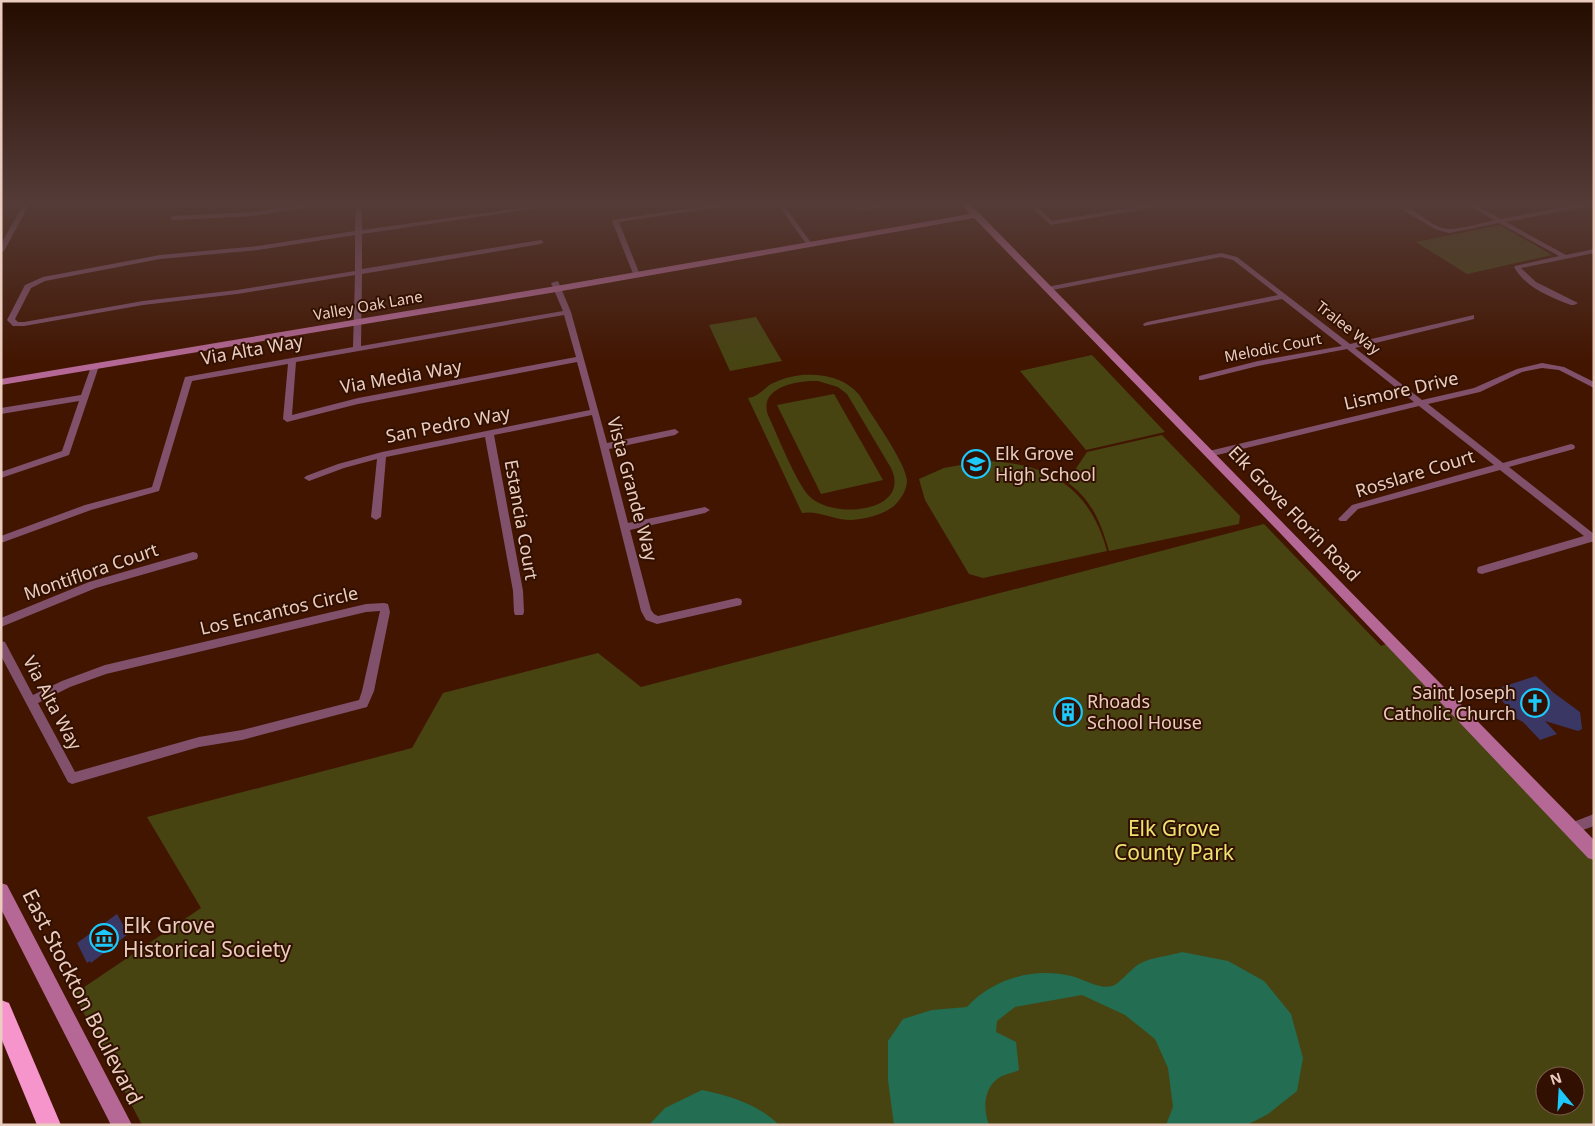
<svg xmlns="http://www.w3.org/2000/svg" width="1595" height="1126" font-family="'Noto Sans',sans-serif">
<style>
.green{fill:#474412;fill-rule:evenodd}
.water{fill:#236d52}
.building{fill:#3a3764}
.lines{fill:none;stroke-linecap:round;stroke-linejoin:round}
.street{fill:#81516c;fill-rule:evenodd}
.secondary{fill:#b56895;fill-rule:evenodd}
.highway{fill:#f595cc;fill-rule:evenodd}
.labels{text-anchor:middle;stroke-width:4;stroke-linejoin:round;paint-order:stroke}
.far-street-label{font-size:15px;fill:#ebcdc0;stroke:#321001}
.street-label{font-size:18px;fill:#ebcdc0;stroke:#321001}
.poi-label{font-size:18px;fill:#ebcdc0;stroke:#321001;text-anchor:start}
.near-park-label{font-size:21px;fill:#ebe372;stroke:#321001}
.near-poi-label{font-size:21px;fill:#ebcdc0;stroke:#321001;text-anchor:start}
.near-street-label{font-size:21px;fill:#ebcdc0;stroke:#321001}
</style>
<rect width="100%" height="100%" fill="#421500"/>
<g class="green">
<path d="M1500,225l52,30 -85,19 -51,-32z"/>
<path d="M756,317l26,44 -52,10 -21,-46z"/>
<path d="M1092,355l73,77 -79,18 -66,-79z"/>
<path d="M802,375c22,-1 44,3 58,21 11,19 45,65 47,84 0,10 -6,19 -13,26 -12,9 -28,13 -43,14 -17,0 -33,-10 -49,-7l-54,-115c11,-2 14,-8 23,-14 10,-5 20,-8 31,-9zM818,381l20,6 9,7 44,74c21,44 -56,52 -81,29 -13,-12 -33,-63 -42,-82 -10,-28 30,-35 50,-34z"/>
<path d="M834,394l49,86 -62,14 -44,-89z"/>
<path d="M1162,435l78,81 -1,8 -130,27c-8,-28 -17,-51 -42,-69l20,-30z"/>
<path d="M983,461c64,1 107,26 124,90l-124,27 -14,-4 -44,-74 -6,-21 25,-11z"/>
<path d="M1264,524l117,122 5,-2 208,216v265h-1452l-68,-131 127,-86 -54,-91 265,-69 31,-55 155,-40 43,34zM1545,1076h30v30h-30z"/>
</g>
<g class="water">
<path d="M1182,952l46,9 36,20 27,33 12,44 -6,33 -29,23 -21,11h-81l7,-18 -5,-39 -13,-29 -30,-24 -43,-20 -67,12 -18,14 -1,11 20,10 3,28c-6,3 -14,4 -19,7 -17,11 -17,32 -11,48h-95l-6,-45v-39l15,-22 29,-9 35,-3c27,-29 69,-41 108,-30 12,4 24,12 37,9 7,-1 20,-19 29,-23 12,-6 28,-7 41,-11z"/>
<path d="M702,1090c28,6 56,14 77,35h-130l16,-17z"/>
</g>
<g class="building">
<path d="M1536,676l18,17 26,19 2,17 -4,2 -33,-10 12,13 -17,6 -17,-18 -13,-7 -5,-11 -13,-14z"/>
<path d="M1076,703l7,11 -23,8 -8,-12z"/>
<path d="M117,914l11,20 -37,29 -1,-2 -3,2 -10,-20z"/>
</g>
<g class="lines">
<g class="street">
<path d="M23,205h6l-25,46 -3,2v-9z"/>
<path d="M299,205h15l-3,2 -59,9 -79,4 -3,-2 3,-2 79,-4z"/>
<path d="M356,205h6v25l172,-24 1,1 -3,2 -170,25v35l179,-29 3,2 -3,2 -179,30 -1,72 202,-35 -12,-28 7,-2 13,31 36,131 68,-14 4,3 -4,3 -66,14 19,74 77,-16 5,3 -5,3 -75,17 21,80 3,4 4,2 79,-18 4,1 1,3 -1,3 -84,19 -11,-4 -5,-9 -49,-196 -98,20 29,156 1,21 -1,3h-8l-1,-3 -1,-21 -28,-154 -99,20 -5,60 -5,3 -5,-3 6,-58 -33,9 -35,13 -5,-3 2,-2 32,-12 44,-12 208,-42 -13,-48 -219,42 -71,18 -4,-3 5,-55 -96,17 -33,110 -68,19 -90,33v-7l84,-31 67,-18 33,-110 168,-30 2,-72 -118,19 -94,11 -119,21h-11l-6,-6 18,-35 18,-8 117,-22 98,-9 97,-15zM355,235v36l-118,19 -94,11 -119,21h-6l-3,-3 16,-31 14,-7 115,-22 98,-9zM564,315l12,42 -218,41 -66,17 4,-53z"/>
<path d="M709,205h15l-3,2 -102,15 21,53 -6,1 -22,-55 1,-1z"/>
<path d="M778,205h6l28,39 -1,1h-4z"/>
<path d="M851,205h7l1,2 30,-2 -3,2 -28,4z"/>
<path d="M1029,205h7l16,16 93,-16h14l-3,2 -105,18z"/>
<path d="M1395,205c20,0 33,22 53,24 10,1 34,-6 46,-9l-26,-15h8l25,14 73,-14h13l-3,2 -78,15 60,33 28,-6v4l-73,15 15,14 42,21 -4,2h-3c-21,-8 -46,-18 -57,-38l1,-1 44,-10 -60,-33 -50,10 -14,-4z"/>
<path d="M1221,253l16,4 113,87 124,-29v4l-119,29 67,52 52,-12 43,-19 25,-6 22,4 30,15v6l-35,-18 -17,-2 -20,4 -42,20 -52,12 75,59 68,-19 3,1 1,2 -1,2 -65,18 85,67v8h-3l-109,32 -4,-1 -1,-3 1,-3 106,-31 -84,-66 -142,39 -12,12h-6l-2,-2 14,-14 142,-40 -75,-59 -210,51 -3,-1 -1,-2 1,-2 3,-1 205,-49 -67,-53 -89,17 -56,14h-3v-4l59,-15 84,-15 -60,-47 -138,27 -1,-2 4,-2 131,-27 -45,-35 -12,-3 -174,34 -4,-2 4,-2z"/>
<path d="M92,364h3l4,2 -30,89 -68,23v-6l61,-21 17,-50 -78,13v-6l80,-13z"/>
<path d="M193,552l4,1 1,3 -1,3 -101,29 -95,39v-9l88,-36z"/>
<path d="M384,603l4,1 2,8 -16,79 -7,16 -125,33 -43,7 -127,37 -4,-2 -67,-126v-15l4,1 28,53 29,-14 43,-16 261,-61zM380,611l-18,80 -3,9 -117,30 -43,7 -124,35 -37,-69 32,-16 36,-13 260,-62z"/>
<path d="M1594,814v12l-22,8 -4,-2 -2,-4 2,-4z"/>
</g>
<g class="secondary">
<path d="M962,205h8l9,8 615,627v20l-6,-2 -307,-324 -307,-316 -418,74 -555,93v-6l555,-93 414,-72z"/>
<path d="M1,883l6,2 125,240h-21l-110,-216z"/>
</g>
<path class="highway" d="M1,1000l8,3 52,122h-24l-36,-87z"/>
</g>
<linearGradient id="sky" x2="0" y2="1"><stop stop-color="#240c00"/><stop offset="0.56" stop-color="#543b37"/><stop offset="1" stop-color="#543b37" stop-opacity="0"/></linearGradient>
<rect width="1595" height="363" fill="url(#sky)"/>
<defs>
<symbol id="school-ring" viewBox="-11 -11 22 22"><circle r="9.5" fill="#321001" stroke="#1dc9fc" stroke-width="1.5"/><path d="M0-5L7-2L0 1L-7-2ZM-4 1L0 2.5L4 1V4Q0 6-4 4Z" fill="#1dc9fc"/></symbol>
<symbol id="church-ring" viewBox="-11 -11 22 22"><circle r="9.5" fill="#321001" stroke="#1dc9fc" stroke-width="1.5"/><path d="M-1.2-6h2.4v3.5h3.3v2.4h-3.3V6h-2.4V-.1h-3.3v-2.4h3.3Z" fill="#1dc9fc"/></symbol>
<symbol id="building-ring" viewBox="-11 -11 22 22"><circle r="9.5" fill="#321001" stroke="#1dc9fc" stroke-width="1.5"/><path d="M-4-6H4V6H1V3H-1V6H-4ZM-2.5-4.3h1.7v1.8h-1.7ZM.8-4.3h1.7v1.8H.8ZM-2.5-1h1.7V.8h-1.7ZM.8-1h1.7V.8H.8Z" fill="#1dc9fc"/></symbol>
<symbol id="museum-ring" viewBox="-11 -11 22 22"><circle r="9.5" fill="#321001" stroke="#1dc9fc" stroke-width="1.5"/><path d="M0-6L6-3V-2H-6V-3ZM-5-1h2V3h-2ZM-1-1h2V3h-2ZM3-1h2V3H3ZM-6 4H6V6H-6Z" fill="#1dc9fc"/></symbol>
</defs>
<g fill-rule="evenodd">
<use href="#school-ring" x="960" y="448" width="32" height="32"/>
<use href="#church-ring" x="1519" y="687" width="32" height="32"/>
<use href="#building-ring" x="1052" y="696" width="32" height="32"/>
<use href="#museum-ring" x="88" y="922" width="32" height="32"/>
</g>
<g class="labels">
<g class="far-street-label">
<text transform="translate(368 306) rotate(-10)" y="5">Valley Oak Lane</text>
<text transform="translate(1348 328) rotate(38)" y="5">Tralee Way</text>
<text transform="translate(1273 348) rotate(-11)" y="5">Melodic Court</text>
</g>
<g class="street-label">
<text transform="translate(252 350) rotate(-10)" y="6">Via Alta Way</text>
<text transform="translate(401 377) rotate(-10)" y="6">Via Media Way</text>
<text transform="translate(1401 391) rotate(-13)" y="6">Lismore Drive</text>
<text transform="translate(448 425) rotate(-11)" y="6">San Pedro Way</text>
<text transform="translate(1415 474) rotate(-17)" y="6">Rosslare Court</text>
<text transform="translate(632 489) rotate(75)" y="6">Vista Grande Way</text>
<text transform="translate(1294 514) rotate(46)" y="6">Elk Grove Florin Road</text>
<text transform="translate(521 520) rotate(80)" y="6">Estancia Court</text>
<text transform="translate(91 572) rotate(-19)" y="6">Montiflora Court</text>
<text transform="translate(279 611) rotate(-13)" y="6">Los Encantos Circle</text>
<text transform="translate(52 703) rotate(62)" y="6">Via Alta Way</text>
</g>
<g class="poi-label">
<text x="995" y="460">Elk Grove<tspan x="995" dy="21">High School</tspan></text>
<text x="1516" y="699" text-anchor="end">Saint Joseph<tspan x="1516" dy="21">Catholic Church</tspan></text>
<text x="1087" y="708">Rhoads<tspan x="1087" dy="21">School House</tspan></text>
</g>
<g class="near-park-label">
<text x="1174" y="836">Elk Grove<tspan x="1174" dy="24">County Park</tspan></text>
</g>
<g class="near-poi-label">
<text x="123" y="933">Elk Grove<tspan x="123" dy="24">Historical Society</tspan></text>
</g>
<g class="near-street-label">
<text transform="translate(82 997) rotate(63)" y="7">East Stockton Boulevard</text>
</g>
</g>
<rect width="1595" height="1126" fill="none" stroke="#ebcdc0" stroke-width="5"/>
<g transform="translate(1560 1091) rotate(342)"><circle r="24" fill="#321001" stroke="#7c5c4d"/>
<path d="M0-4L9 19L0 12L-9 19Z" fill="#1dc9fc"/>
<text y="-8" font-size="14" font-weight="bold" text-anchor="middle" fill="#ebcdc0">N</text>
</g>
</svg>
